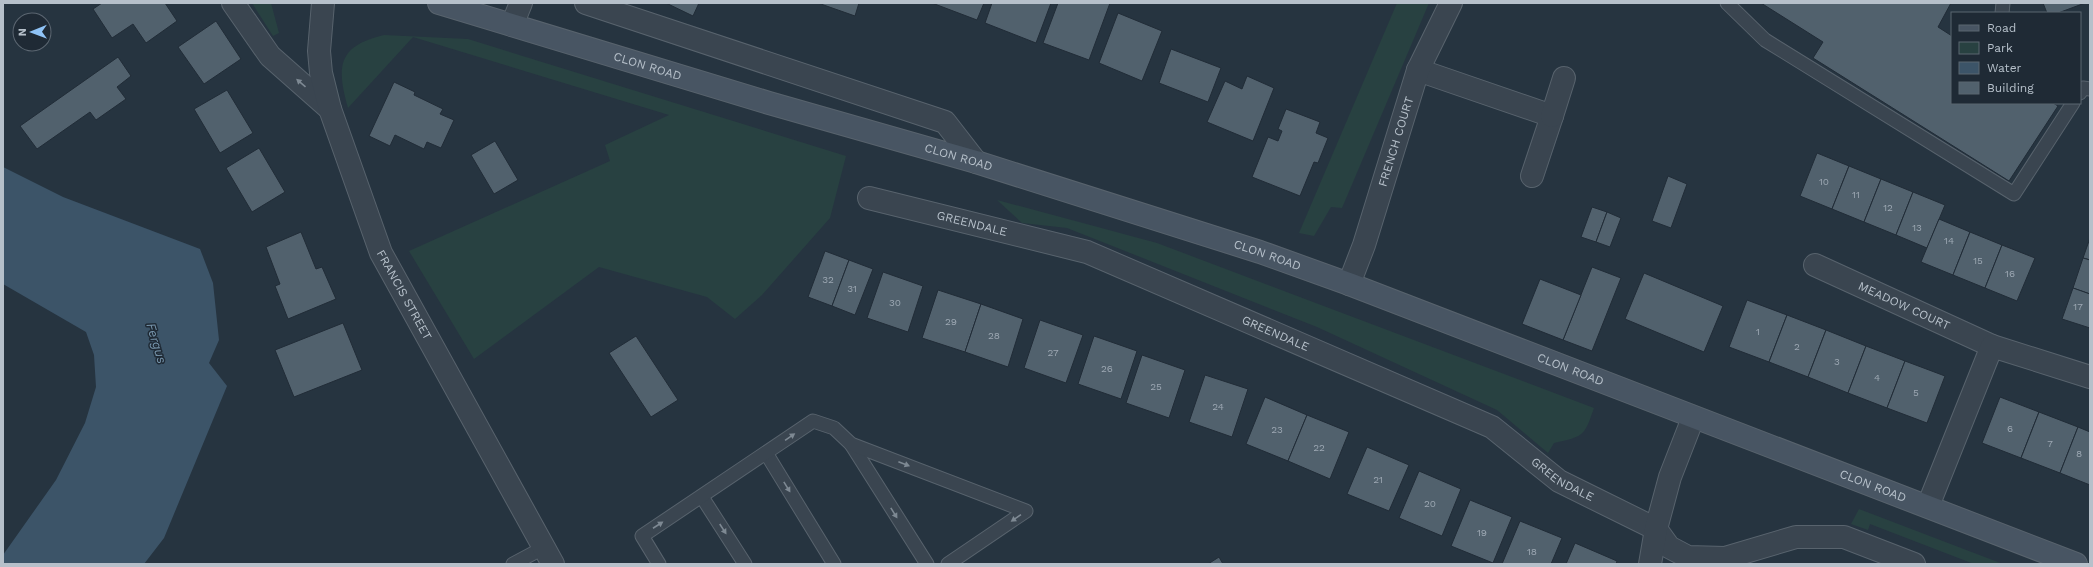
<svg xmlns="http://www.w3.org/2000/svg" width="2093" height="567" font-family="'Work Sans',sans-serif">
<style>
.green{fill:#284141}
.water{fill:#3c5468}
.building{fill:#51616d;stroke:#212c37}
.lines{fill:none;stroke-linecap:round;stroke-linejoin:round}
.service-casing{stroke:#58636d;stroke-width:15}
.minor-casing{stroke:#58636d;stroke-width:24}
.tertiary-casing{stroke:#58636d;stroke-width:24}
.secondary-casing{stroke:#58636d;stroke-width:24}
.service{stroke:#3a4550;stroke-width:13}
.minor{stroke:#3a4550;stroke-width:22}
.tertiary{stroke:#3a4550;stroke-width:22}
.secondary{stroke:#485563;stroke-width:22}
.oneway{fill:#7e8993}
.labels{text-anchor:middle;stroke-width:3;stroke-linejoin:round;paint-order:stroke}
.number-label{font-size:10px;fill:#9da8b3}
.street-label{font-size:12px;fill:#b6c0ca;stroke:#1f2a35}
.water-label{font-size:13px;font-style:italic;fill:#7795ac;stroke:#1f2a35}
</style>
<rect width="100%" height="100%" fill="#263440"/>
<g class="green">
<path d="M252,3h19l8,30 -6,3z"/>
<path d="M1397,3h32l-87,205 -11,-1 -17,29 -15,-3z"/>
<path d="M384,35l84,4 378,117 -16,62 -68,77 -27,24 -28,-22 -108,-30 -125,92 -65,-108 201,-90 -5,-16 64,-30 -256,-78 -65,71c-12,-42 -10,-62 36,-73z"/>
<path d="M997,200l160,43 437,165c-10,29 -10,28 -40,35l-6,10 -51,-43 -180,-83 -250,-99 -45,-5z"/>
<path d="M1859,509l144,55h-29l-104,-40 -2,6 -17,-6z"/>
</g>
<path class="water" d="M3,167l60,30 137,52 13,34 6,57 -10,23 18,23 -63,152 -20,26h-141v-9l53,-75 29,-57 11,-36 -2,-32 -8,-23 -83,-48z"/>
<g class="building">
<path d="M102,3h63l12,18 -31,22 -13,-19 -21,14 -19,-29z"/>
<path d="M666,3h33l-6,13z"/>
<path d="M818,3h41l-4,13z"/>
<path d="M932,3h52l-7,17z"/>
<path d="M992,3h59l-15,40 -51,-20z"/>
<path d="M1058,3h52l-21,57 -46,-17z"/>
<path d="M1761,3h190l-13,24 14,9v67h101l5,3 -49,75 -196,-123 10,-16z"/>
<path d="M2043,3h42l-27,10h-11z"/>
<path d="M1118,13l44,18 -20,50 -43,-18z"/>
<path d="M216,21l25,38 -37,25 -26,-37z"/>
<path d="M1171,49l50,19 -13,34 -49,-19z"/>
<path d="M118,57l13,19 -14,11 9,12 -30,21 -6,-8 -53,37 -17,-23z"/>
<path d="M1247,76l27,12 -21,53 -46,-19 18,-41 17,8z"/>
<path d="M394,82l21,10 -1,3 29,14 -3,5 14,6 -13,28 -14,-6 -3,7 -29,-14 -5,11 -21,-10z"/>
<path d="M227,90l26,43 -33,20 -26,-44z"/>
<path d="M1286,109l34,13 -4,11 12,5 -10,25 -4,-1 -14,34 -48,-19 16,-40 10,4 4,-10 -4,-2z"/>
<path d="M495,141l23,39 -24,14 -23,-39z"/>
<path d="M259,148l26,44 -33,20 -26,-44z"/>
<path d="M1817,153l32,13 -17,43 -32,-13z"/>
<path d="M1849,166l32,13 -17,43 -32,-13z"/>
<path d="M1668,176l19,8 -16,44 -19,-7z"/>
<path d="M1881,179l32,13 -17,43 -32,-13z"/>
<path d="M1913,192l32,13 -18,43 -31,-13z"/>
<path d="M1592,207l15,5 -11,30 -15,-5z"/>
<path d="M1607,212l14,6 -11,29 -14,-5z"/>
<path d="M1939,219l31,13 -17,43 -32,-13z"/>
<path d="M301,232l15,37 6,-2 14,32 -48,20 -13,-33 5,-2 -14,-37z"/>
<path d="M1970,232l32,13 -17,43 -32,-13z"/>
<path d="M2090,238v22l-7,-2z"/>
<path d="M2002,245l33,13 -18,43 -32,-13z"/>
<path d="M825,251l24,9 -17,46 -24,-9z"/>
<path d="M2083,258l7,2v34l-17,-6z"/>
<path d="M849,260l24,9 -18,46 -23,-9z"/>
<path d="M1592,267l29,11 -29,73 -29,-11z"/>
<path d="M883,272l40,14 -15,46 -41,-14z"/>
<path d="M1644,273l79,33 -19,46 -79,-33z"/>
<path d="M1540,279l41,16 -18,45 -41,-16z"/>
<path d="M2073,288l17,6v34l-28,-9z"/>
<path d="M938,290l43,14 -16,48 -43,-14z"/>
<path d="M1747,300l40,15 -18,47 -40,-15z"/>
<path d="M981,304l42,15 -15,48 -43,-15z"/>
<path d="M1787,315l39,15 -18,47 -39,-15z"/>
<path d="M1040,320l43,15 -17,48 -42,-15z"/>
<path d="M343,323l19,47 -68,27 -19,-47z"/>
<path d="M1826,330l40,16 -18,47 -40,-16z"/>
<path d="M636,336l42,64 -27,17 -42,-64z"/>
<path d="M1094,336l43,15 -16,48 -43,-15z"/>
<path d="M1866,346l39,15 -18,47 -39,-15z"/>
<path d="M1142,355l43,15 -16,48 -43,-15z"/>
<path d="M1905,361l40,15 -18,47 -40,-15z"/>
<path d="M1205,375l43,14 -16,48 -43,-15z"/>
<path d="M1265,397l42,18 -19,46 -42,-17z"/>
<path d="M2000,397l39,15 -18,46 -39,-15z"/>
<path d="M2039,412l39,15 -18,46 -39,-15z"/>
<path d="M1307,415l42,17 -19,47 -42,-18z"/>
<path d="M2078,427l12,5v53l-30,-12z"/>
<path d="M1367,447l42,18 -20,46 -42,-17z"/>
<path d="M1419,471l42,18 -19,47 -43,-18z"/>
<path d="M1470,500l42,17 -19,46 -42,-17z"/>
<path d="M1520,521l42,17 -11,26h-49z"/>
<path d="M1575,543l42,18 -1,3h-50z"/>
<path d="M1219,557l4,7h-15z"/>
</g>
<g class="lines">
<defs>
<g id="service">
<path d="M1727,3l38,37 249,154 59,-91"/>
<path d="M2002,13l1,-10"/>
<path d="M2080,93l3,-5 7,1"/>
<path d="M851,444l76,120"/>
<path d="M766,453l68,111"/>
<path d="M702,497l43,67"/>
<path d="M513,564l30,-16"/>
<path d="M659,564l-17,-28 171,-115 21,7 17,16 175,67 -78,53"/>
</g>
<g id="minor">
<path d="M233,3l37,53 60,53"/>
<path d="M586,3l359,119 31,40"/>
<path d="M512,25l9,-22"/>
<path d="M1418,70l134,46 -20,60"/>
<path d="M1552,116l12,-38"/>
<path id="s1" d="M869,198l218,54 405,175 67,54 97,48 13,18 19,10 37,1 71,-21h48l70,27"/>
<path id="s2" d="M1815,265l177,81"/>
<path id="s3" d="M1349,284l15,-39 54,-175 33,-67"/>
<path d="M1928,506l64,-160 98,31"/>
<path d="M1650,564l6,-35 14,-52 23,-59"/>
</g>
<g id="tertiary">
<path id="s4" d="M323,3l-4,48 2,22 9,36 51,144 172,311"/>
</g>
<g id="secondary">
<path id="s5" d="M439,3l330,100 207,59 284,90 89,32 727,280"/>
</g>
</defs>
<use href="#service" class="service-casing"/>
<use href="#minor" class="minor-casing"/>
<use href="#tertiary" class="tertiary-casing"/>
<use href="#secondary" class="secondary-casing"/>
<use href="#service" class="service"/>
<use href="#minor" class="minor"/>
<use href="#tertiary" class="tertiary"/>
<use href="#secondary" class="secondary"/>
</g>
<defs><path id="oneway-solid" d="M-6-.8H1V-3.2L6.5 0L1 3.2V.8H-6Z"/></defs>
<g class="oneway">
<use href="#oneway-solid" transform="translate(301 83) rotate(-139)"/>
<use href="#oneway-solid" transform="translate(790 437) rotate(-35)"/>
<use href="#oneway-solid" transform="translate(904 464) rotate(21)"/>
<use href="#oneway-solid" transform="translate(787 487) rotate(58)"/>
<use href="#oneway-solid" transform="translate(894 513) rotate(58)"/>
<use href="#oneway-solid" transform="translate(1016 518) rotate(146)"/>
<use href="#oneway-solid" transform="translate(658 525) rotate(-33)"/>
<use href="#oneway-solid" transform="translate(723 529) rotate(57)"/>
</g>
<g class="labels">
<g class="number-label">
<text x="1824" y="185">10</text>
<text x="1856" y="198">11</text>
<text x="1888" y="211">12</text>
<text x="1917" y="231">13</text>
<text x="1949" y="244">14</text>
<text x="1978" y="264">15</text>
<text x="2010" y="277">16</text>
<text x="828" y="283">32</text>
<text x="852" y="292">31</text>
<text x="895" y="306">30</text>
<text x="2078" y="310">17</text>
<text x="951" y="325">29</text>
<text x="1758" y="335">1</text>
<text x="994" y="339">28</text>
<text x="1797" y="350">2</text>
<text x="1053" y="356">27</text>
<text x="1837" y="365">3</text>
<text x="1107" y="372">26</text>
<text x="1877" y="381">4</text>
<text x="1156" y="390">25</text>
<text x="1916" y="396">5</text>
<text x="1218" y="410">24</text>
<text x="2010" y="432">6</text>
<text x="1277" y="433">23</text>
<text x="2050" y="447">7</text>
<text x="1319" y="451">22</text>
<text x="2079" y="457">8</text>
<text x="1378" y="483">21</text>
<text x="1430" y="507">20</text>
<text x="1482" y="536">19</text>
<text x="1532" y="555">18</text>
</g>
<g class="street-label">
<text dy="4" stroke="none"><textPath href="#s5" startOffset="218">CLON ROAD</textPath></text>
<text dy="4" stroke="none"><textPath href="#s3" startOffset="150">FRENCH COURT</textPath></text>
<text dy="4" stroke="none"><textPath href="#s5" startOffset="542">CLON ROAD</textPath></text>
<text dy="4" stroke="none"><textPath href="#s1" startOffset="106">GREENDALE</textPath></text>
<text dy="4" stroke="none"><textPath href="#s5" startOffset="866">CLON ROAD</textPath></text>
<text dy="4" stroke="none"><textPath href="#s4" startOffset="308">FRANCIS STREET</textPath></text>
<text dy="4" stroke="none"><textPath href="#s2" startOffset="98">MEADOW COURT</textPath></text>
<text dy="4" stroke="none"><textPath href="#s1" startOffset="430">GREENDALE</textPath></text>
<text dy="4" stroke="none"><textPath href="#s5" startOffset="1190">CLON ROAD</textPath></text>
<text dy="4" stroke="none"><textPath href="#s1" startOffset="754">GREENDALE</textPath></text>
<text dy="4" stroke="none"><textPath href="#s5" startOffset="1514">CLON ROAD</textPath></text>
</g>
<g class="water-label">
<text transform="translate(157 343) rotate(73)" y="5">Fergus</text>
</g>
</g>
<rect width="2093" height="567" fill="none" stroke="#b6c0ca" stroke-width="8"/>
<rect x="1951" y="12" width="130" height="92" fill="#1f2a35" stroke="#5b6671"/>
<rect x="1959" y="25" width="20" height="6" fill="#485563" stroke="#5b6671"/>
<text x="1987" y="32" font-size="12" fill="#b6c0ca">Road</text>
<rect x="1959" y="42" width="20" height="12" fill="#284141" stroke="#5b6671"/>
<text x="1987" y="52" font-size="12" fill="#b6c0ca">Park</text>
<rect x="1959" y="62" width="20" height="12" fill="#3c5468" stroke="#5b6671"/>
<text x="1987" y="72" font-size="12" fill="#b6c0ca">Water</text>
<rect x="1959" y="82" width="20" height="12" fill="#51616d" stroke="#5b6671"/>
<text x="1987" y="92" font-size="12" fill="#b6c0ca">Building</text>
<g transform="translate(32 32) rotate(269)"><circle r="19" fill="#1f2a35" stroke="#5b6671"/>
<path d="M0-3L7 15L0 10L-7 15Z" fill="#8fc3f6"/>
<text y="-6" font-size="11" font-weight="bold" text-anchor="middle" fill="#b6c0ca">N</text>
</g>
</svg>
